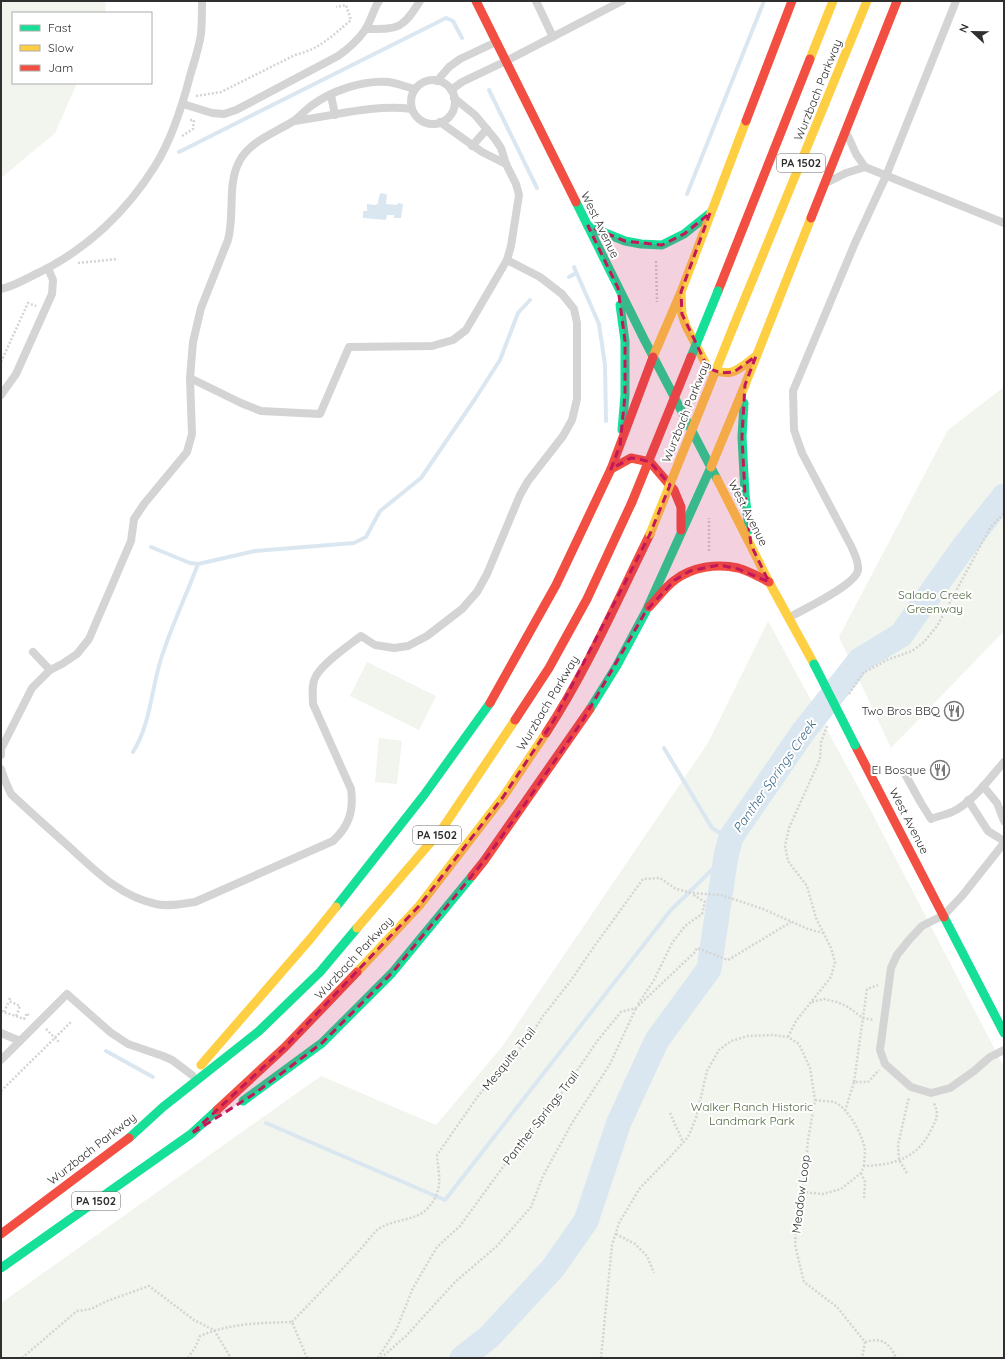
<svg xmlns="http://www.w3.org/2000/svg" width="1005" height="1359" font-family="Quicksand,sans-serif">
<style>
.green{fill:#f1f5ed}
.water{fill:#dbe7f0}
.lines{fill:none;stroke-linecap:round;stroke-linejoin:round}
.stream{stroke:#dbe7f0;stroke-width:4}
.river{stroke:#dbe7f0;stroke-width:25}
.path{stroke:#d4d4d4;stroke-width:2.5;stroke-dasharray:2 2;stroke-linecap:butt}
.lane{stroke:#d4d4d4;stroke-width:8}
.fast{stroke:#16e098;stroke-width:9}
.slow{stroke:#ffcf43;stroke-width:9}
.jam{stroke:#f24e42;stroke-width:9}
.fast-bridge{stroke:#16e098;stroke-width:9}
.slow-bridge{stroke:#ffcf43;stroke-width:9}
.jam-bridge{stroke:#f24e42;stroke-width:9}
.marked{fill:#c2185b;fill-opacity:0.2;stroke:#c2185b;stroke-width:3;stroke-dasharray:8 5;stroke-linejoin:round}
.labels{text-anchor:middle;stroke-width:4;stroke-linejoin:round;paint-order:stroke}
.shield{fill:#fff;stroke:#6d6d6d;stroke-width:1}
.shield-label{font-size:11px;font-weight:bold;fill:#2f2f2f}
.street-label{font-size:12px;fill:#2f2f2f;stroke:#fff}
.park-label{font-size:12px;fill:#51693f;stroke:#fff}
.poi-label{font-size:12px;fill:#2f2f2f;stroke:#fff;text-anchor:end}
.water-label{font-size:13px;font-style:italic;fill:#416d8e;stroke:#fff}
</style>
<rect width="100%" height="100%" fill="#fff"/>
<g class="green">
<path d="M1,1h104l1,12h-93v70h64l-22,50 -54,45z"/>
<path d="M1004,387v244l-113,117 -52,-111 109,-207z"/>
<path d="M768,621l101,186 135,260v291h-1003v-55l320,-227 115,49 65,-77 207,-305z"/>
<path d="M367,662l69,34 -17,34 -69,-34z"/>
<path d="M379,738l23,3 -5,43 -22,-2z"/>
</g>
<path class="water" d="M381,193l4,1 2,1 -1,9 11,1 1,-2 5,1 -2,14h-7v-3h-7l-1,5 -23,-2v-7h4v-7l9,1 2,-2 1,-7z"/>
<g class="lines">
<g class="stream">
<path d="M489,90l48,98"/>
<path d="M179,152l267,-134 7,3 9,17"/>
<path d="M687,194l77,-193"/>
<path d="M574,267l25,57 6,41 1,56"/>
<path d="M569,277l7,-4"/>
<path d="M151,547l39,16 8,1"/>
<path d="M664,748l48,80 18,11"/>
<path d="M133,752c18,-29 18,-62 28,-93 10,-32 25,-63 37,-95l57,-13 99,-8 12,-6 14,-26 41,-33 54,-79 25,-39 18,-47 12,-13"/>
<path d="M106,1051l47,26"/>
<path d="M266,1123l179,77 225,-289 56,-55"/>
</g>
<path class="river" d="M462,1358l27,-21 64,-69 33,-47 33,-99 38,-82 52,-71 17,-113 5,-19 72,-105 57,-72 41,-25 64,-90 39,-49"/>
<g class="path">
<path d="M196,96l25,-4 74,-37c25,-6 37,-19 56,-35l-5,-15 -10,2"/>
<path d="M182,136l11,-7 1,-9h-4"/>
<path d="M656,261l1,41"/>
<path d="M78,263l40,-4"/>
<path d="M1,362l27,-59 8,3"/>
<path d="M709,551v-33"/>
<path d="M849,694l14,-21 24,-13 25,-9 12,-9 13,-16 53,-98 9,-10 5,-4"/>
<path d="M10,998l-1,3 11,5 -4,11"/>
<path d="M812,1002l12,-3 13,3 11,5 15,11 11,2"/>
<path d="M638,1004l16,-24 18,-37 13,-17 17,-12 3,-12 -13,-8"/>
<path d="M1,1011l23,8 3,-6 2,4"/>
<path d="M4,1012l5,-11"/>
<path d="M46,1029l13,13"/>
<path d="M788,1037l8,-16 35,-44 4,-15 -4,-14 -15,-30 -9,-32 -19,-25 -3,-15 4,-18 31,-69 1,-17 6,-16"/>
<path d="M854,1082l13,-93 11,-4"/>
<path d="M1,1091l71,-70"/>
<path d="M815,1100c6,1 13,1 19,2 14,5 29,34 31,48 0,6 -1,11 -1,16"/>
<path d="M845,1111l9,-29h14l11,-12"/>
<path d="M670,1113l13,29"/>
<path d="M861,1173l4,9 -1,18"/>
<path d="M907,1173l-8,-13 -1,-15 11,-48"/>
<path d="M802,1192l21,2 18,-5 20,-16 3,-7c30,-1 54,-8 67,-36 6,-12 8,-15 3,-27"/>
<path d="M616,1234l19,10 12,12 7,17"/>
<path d="M292,1322c22,-23 44,-46 65,-69 7,-7 13,-16 20,-23 14,-11 39,-9 50,-21 17,-19 12,-31 10,-54l41,-59 51,-58 14,-22 29,-37 21,-31 50,-69 17,-1 16,11 16,4 29,2 42,14 45,20 15,4"/>
<path d="M865,1342c16,-5 24,0 31,16"/>
<path d="M22,1358l55,-47 14,-2 16,-8 42,-15 45,34 20,10 17,28"/>
<path d="M188,1358l8,-12 4,-10c30,-13 61,-13 92,-14l15,36"/>
<path d="M378,1358l19,-30 16,-40 24,-41 23,-21 59,-81 33,-38 46,-67 23,-28 15,-4 59,-56 2,-4 31,12 63,-38"/>
<path d="M381,1358l25,-22 49,-54 42,-36 34,-39 12,-31 29,-53 38,-59 26,-56"/>
<path d="M601,1358l11,-113 7,-22 21,-35 31,-32 17,-19 8,-19 11,-47 12,-21 12,-9 17,-5 24,-1 16,2 11,7 11,24 5,32 -7,40 -4,43 -7,31 -2,31 9,37 33,25 28,35 -3,16"/>
</g>
<g class="lane">
<path d="M536,1l17,36"/>
<path d="M366,29c32,0 36,1 54,-28"/>
<circle cx="433" cy="102" r="22"/>
<path d="M437,81l12,-14 11,-8 36,-17"/>
<path d="M451,90l11,-8 44,-21 116,-60"/>
<path d="M331,95l4,20"/>
<path d="M183,104l29,9 12,1 12,-4 102,-54c10,-7 20,-16 27,-26 6,-9 8,-20 14,-29"/>
<path d="M295,121c38,-5 79,-17 117,-12"/>
<path d="M440,122l42,30 24,12"/>
<path d="M848,136l8,18 9,13 139,56"/>
<path d="M472,146l15,-17"/>
<path d="M830,181l16,-8 19,-6"/>
<path d="M1,289c14,-3 26,-11 39,-17 47,-23 87,-61 115,-106 17,-27 27,-59 35,-90 4,-14 9,-28 11,-42 1,-11 1,-22 1,-33"/>
<path d="M190,378l51,25 20,8 59,3 29,-67 83,-1 21,-6 13,-10 41,-70 4,-14 8,-51 -3,-11 -10,-20 -5,-16 -6,-9 -20,-24 -21,-17"/>
<path d="M1,395l15,-21 36,-80 1,-14 -5,-12"/>
<path d="M790,617c14,-8 66,-32 68,-47 1,-9 -4,-17 -7,-24l-49,-93 -8,-23 -1,-39 62,-148 31,-67 70,-175"/>
<path d="M33,652l17,18"/>
<path d="M1,755v-6l31,-61 18,-18 12,-6 15,-10 12,-15 42,-98 3,-22 10,-15 43,-52 5,-18 -2,-56 3,-36 8,-34 27,-68c7,-26 -1,-55 11,-78 10,-20 35,-29 53,-40 7,-4 12,-11 19,-16 20,-15 51,-26 77,-24 9,1 18,5 27,7"/>
<path d="M1,769l5,14 5,11c18,17 36,33 54,49 28,25 53,53 91,61 12,3 26,0 39,-2l138,-61c16,-15 21,-30 18,-52l-38,-85c0,-9 -2,-20 3,-28 8,-14 32,-30 45,-40l14,9 19,3 14,-2 19,-10 35,-27 15,-17 10,-18 33,-79 8,-14 35,-45 9,-16 5,-21v-76l-3,-14 -12,-15 -22,-17 -33,-17"/>
<path d="M905,774l16,29 10,16c7,-3 14,-4 21,-7 21,-10 37,-33 52,-50"/>
<path d="M983,786l14,17 7,18"/>
<path d="M968,800l20,31 16,10"/>
<path d="M1004,843l-42,53 -18,19 -22,11 -13,14 -12,15 -6,13 -11,82 5,14 26,23 20,6 19,-5 24,-17 16,-14 14,-7"/>
<path d="M1,1033l19,8"/>
<path d="M1,1060l66,-66 43,38 18,12 35,12 9,4 20,15"/>
</g>
<g class="fast">
<path d="M576,202l68,137 73,140"/>
<path d="M588,226l37,15 16,3 21,1 22,-11 25,-20"/>
<path d="M620,305l5,36v54l-3,35"/>
<path d="M744,403l-2,34 3,57 4,36"/>
<path d="M590,709l26,-42 30,-56 65,-144"/>
<path d="M336,907l88,-112 66,-92"/>
<path d="M944,917l60,116"/>
<path d="M243,1101l79,-58 70,-70 80,-97"/>
<path d="M129,1138l34,-31 96,-76 61,-59 37,-44"/>
<path d="M1,1268l190,-134 26,-24"/>
</g>
<g class="slow">
<path d="M810,59l23,-58"/>
<path d="M681,293l1,21 4,12 22,42c25,10 28,3 48,-12"/>
<path d="M734,325l133,-324"/>
<path d="M653,357l28,-65 65,-171"/>
<path d="M711,467l34,-82 66,-167"/>
<path d="M717,479l52,103 45,82"/>
<path d="M357,928l85,-99 73,-109"/>
<path d="M357,972l62,-66 84,-109 43,-64"/>
<path d="M201,1065l110,-127 25,-31"/>
</g>
<g class="jam">
<path d="M476,1l100,201"/>
<path d="M746,121l46,-120"/>
<path d="M811,218l86,-217"/>
<path d="M718,291l92,-232"/>
<path d="M611,469l20,-11 19,4 24,28 7,17v23"/>
<path d="M649,607c9,-9 16,-20 26,-27 17,-13 42,-17 63,-12 11,3 21,9 31,14"/>
<path d="M490,703l66,-118 55,-116 42,-112"/>
<path d="M515,720l34,-52 38,-69 45,-97"/>
<path d="M546,733c41,-63 71,-132 104,-199"/>
<path d="M855,745l89,172"/>
<path d="M472,876l12,-15 106,-152"/>
<path d="M217,1110l68,-63 72,-75"/>
<path d="M1,1234l128,-96"/>
</g>
<g class="fast-bridge">
<path d="M691,357l27,-66"/>
<path d="M814,664l41,81"/>
</g>
<path class="slow-bridge" d="M650,534l84,-209"/>
<path class="jam-bridge" d="M632,502l59,-145"/>
</g>
<path class="marked" d="M710,213l-29,79 1,22 26,54 13,5 13,-1 22,-16 -11,29 -3,52 3,57 6,51 18,37 -31,-13 -19,-4 -29,6 -15,9 -29,31 -63,109 -60,87 -39,54 -92,112 -70,70 -68,51 -63,40 94,-87 134,-141 84,-109 51,-77 96,-186 20,-49 -20,-23 -11,-3 -8,-1 -20,11 9,-24 5,-50v-54l-7,-53 -30,-62 37,15 37,4 22,-11z"/>
<defs>
<symbol id="restaurant-ring" viewBox="-11 -11 22 22"><circle r="9.5" fill="#fff" stroke="#787878" stroke-width="1.5"/><path d="M-5-6h1v4h1v-4h1v4h1v-4h1v5L-1.5 .5V6h-2V.5L-5-1ZM5-6V6H3V1.5H1.5Q1.5-4 5-6Z" fill="#787878"/></symbol>
</defs>
<g fill-rule="evenodd">
<use href="#restaurant-ring" x="943" y="700" width="22" height="22"/>
<use href="#restaurant-ring" x="929" y="759" width="22" height="22"/>
</g>
<g class="labels">
<g class="shield">
<rect x="777" y="154" width="48" height="18" rx="3"/>
<rect x="413" y="826" width="48" height="18" rx="3"/>
<rect x="72" y="1192" width="48" height="18" rx="3"/>
</g>
<g class="shield-label">
<text x="801" y="167">PA 1502</text>
<text x="437" y="839">PA 1502</text>
<text x="96" y="1205">PA 1502</text>
</g>
<g class="street-label">
<text transform="translate(818 90) rotate(-68)" y="4">Wurzbach Parkway</text>
<text transform="translate(600 225) rotate(64)" y="4">West Avenue</text>
<text transform="translate(686 412) rotate(-68)" y="4">Wurzbach Parkway</text>
<text transform="translate(748 513) rotate(63)" y="4">West Avenue</text>
<text transform="translate(548 703) rotate(-59)" y="4">Wurzbach Parkway</text>
<text transform="translate(909 821) rotate(63)" y="4">West Avenue</text>
<text transform="translate(354 958) rotate(-47)" y="4">Wurzbach Parkway</text>
<text transform="translate(509 1059) rotate(-51)" y="4">Mesquite Trail</text>
<text transform="translate(541 1118) rotate(-52)" y="4">Panther Springs Trail</text>
<text transform="translate(92 1149) rotate(-38)" y="4">Wurzbach Parkway</text>
<text transform="translate(801 1194) rotate(-83)" y="4">Meadow Loop</text>
</g>
<g class="park-label">
<text x="935" y="599">Salado Creek<tspan x="935" dy="14">Greenway</tspan></text>
<text x="752" y="1111">Walker Ranch Historic<tspan x="752" dy="14">Landmark Park</tspan></text>
</g>
<g class="poi-label">
<text x="940" y="715">Two Bros BBQ</text>
<text x="926" y="774">El Bosque</text>
</g>
<g class="water-label">
<text transform="translate(774 776) rotate(-55)" y="5">Panther Springs Creek</text>
</g>
</g>
<rect width="1005" height="1359" fill="none" stroke="#2f2f2f" stroke-width="4"/>
<rect x="12" y="12" width="140" height="72" fill="#ffffff" stroke="#acacac"/>
<rect x="20" y="25" width="20" height="6" fill="#16e098" stroke="#acacac"/>
<text x="48" y="32" font-size="12" fill="#2f2f2f">Fast</text>
<rect x="20" y="45" width="20" height="6" fill="#ffcf43" stroke="#acacac"/>
<text x="48" y="52" font-size="12" fill="#2f2f2f">Slow</text>
<rect x="20" y="65" width="20" height="6" fill="#f24e42" stroke="#acacac"/>
<text x="48" y="72" font-size="12" fill="#2f2f2f">Jam</text>
<g transform="translate(973 32) rotate(292)" stroke="#ffffff" stroke-width="3" paint-order="stroke">
<path d="M0-3L7 15L0 10L-7 15Z" fill="#2f2f2f"/>
<text y="-6" font-size="11" font-weight="bold" text-anchor="middle" fill="#2f2f2f">N</text>
</g>
</svg>
